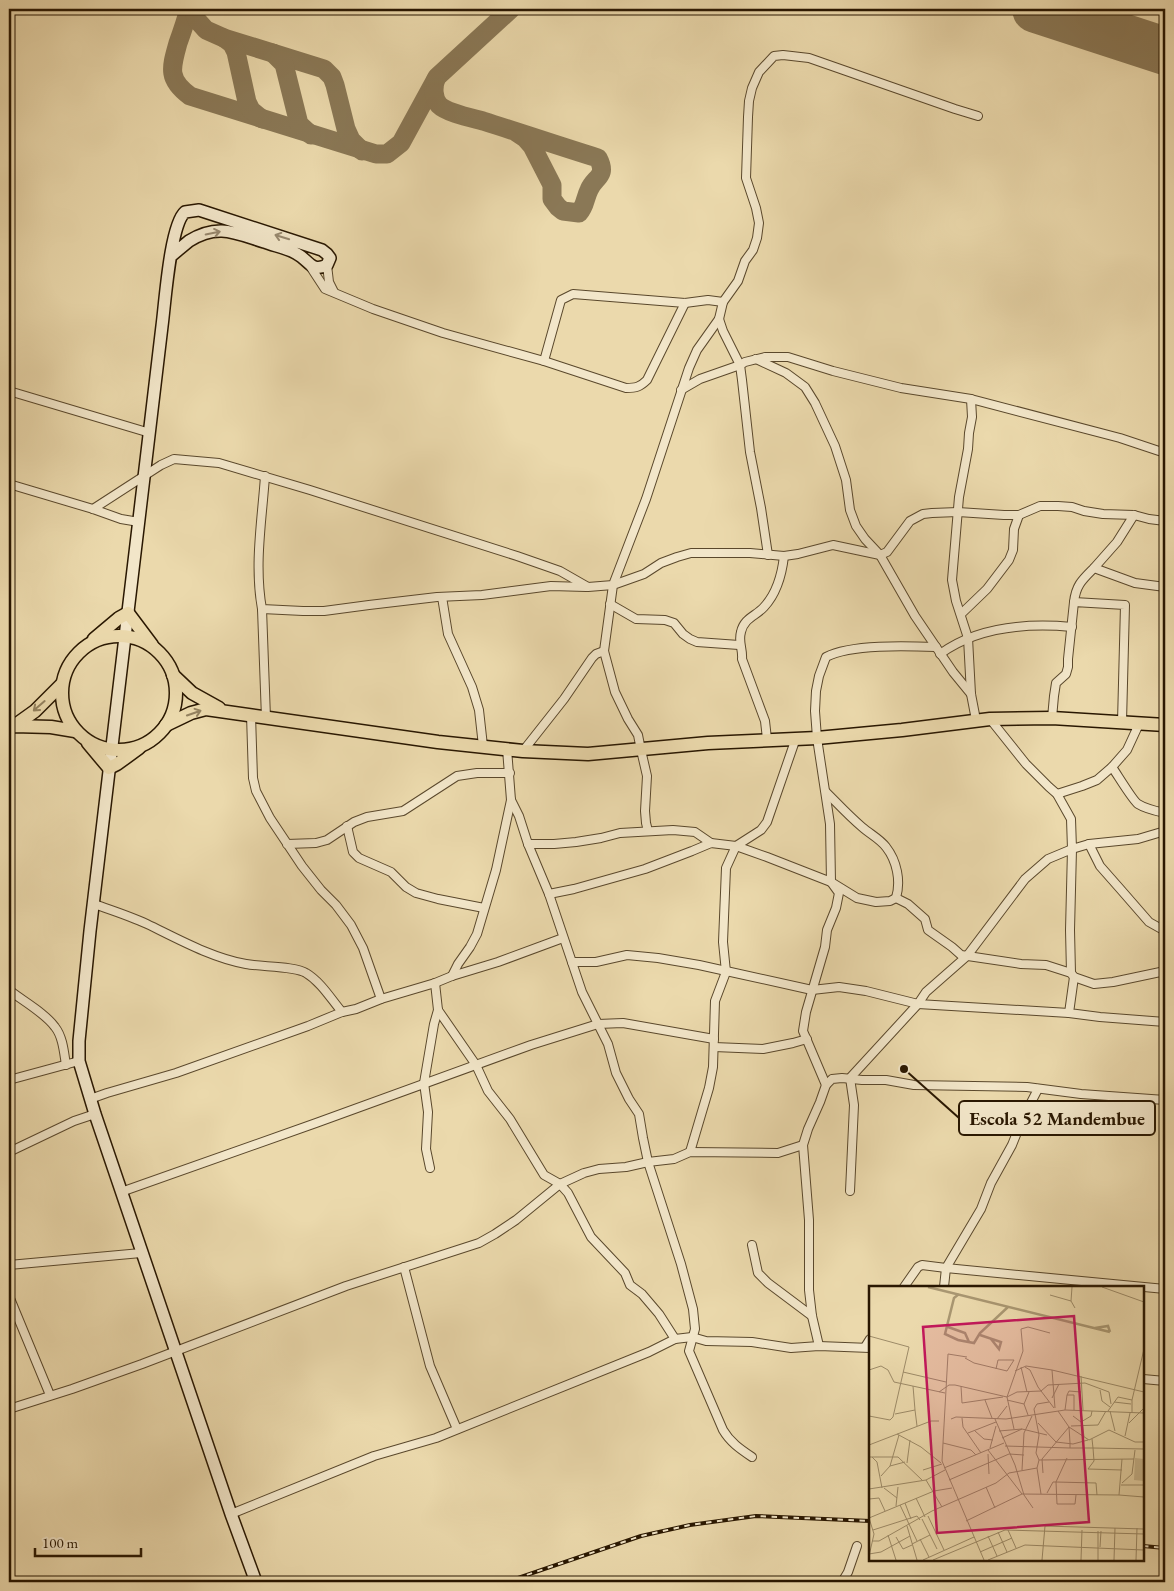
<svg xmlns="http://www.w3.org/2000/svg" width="1174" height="1591" font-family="'EB Garamond',serif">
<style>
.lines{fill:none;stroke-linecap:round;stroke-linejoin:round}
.taxiway{stroke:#8a7856;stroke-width:19}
.runway{stroke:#8a7856;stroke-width:48}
.street-casing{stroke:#5a482c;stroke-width:10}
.secondary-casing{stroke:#291701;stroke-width:14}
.primary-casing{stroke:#291701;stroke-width:15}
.street{stroke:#f2e6c9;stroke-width:8}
.secondary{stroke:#f2e6c9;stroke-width:11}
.primary{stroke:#ebd9ac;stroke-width:12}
.rail-casing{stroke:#291701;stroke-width:4}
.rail{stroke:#f2e6c9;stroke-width:2;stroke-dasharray:5.5;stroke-linecap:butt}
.oneway{stroke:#98896f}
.oneway2{stroke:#94825f}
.inset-river{fill:none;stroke:#a99772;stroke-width:2.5}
.inset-road{fill:none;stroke:#9d8b68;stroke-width:1}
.view{fill:#c2185b;fill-opacity:0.15;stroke:#c2185b;stroke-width:2.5}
.inset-edge{fill:none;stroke:#291701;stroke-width:2.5}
.leader{fill:none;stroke:#291701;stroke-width:2}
.callout-dot{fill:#291701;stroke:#f2e6c9;stroke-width:2}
.callout{fill:#f2e6c9;stroke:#291701;stroke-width:2}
.callout-label{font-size:19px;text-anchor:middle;font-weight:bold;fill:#291701}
</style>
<rect width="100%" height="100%" fill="#ebd9ac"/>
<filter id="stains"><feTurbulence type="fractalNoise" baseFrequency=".004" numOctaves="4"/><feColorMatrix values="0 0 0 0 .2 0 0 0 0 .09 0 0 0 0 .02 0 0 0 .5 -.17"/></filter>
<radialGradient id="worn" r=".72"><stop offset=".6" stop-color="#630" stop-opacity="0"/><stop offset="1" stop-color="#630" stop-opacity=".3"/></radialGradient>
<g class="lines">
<g class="taxiway">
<path d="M189,9c-3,11 -7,23 -11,34 -7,25 -11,36 12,53l186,58h11l14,-11 36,-66 74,-68"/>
<path d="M193,9l4,11 9,10 18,8 100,31 8,8 3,8 11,44 5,11 11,11"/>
<path d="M224,38l8,6 4,8 11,50 4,8 11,9"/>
<path d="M273,53l11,11 15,60 12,11"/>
<path d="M436,79c-3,8 -3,19 3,26 8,8 33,13 44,16 38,12 76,25 115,37 10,19 -4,19 -9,32 -4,8 -4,17 -10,23l-16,-2 -5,-4 -6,-8v-14l-20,-39 -7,-8 -9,-6"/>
</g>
<path class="runway" d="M1036,9l129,42"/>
<defs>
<g id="street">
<path d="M308,263l17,26 48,20 70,24 101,28 82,27c10,0 14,-1 21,-8l38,-77"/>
<path d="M327,265l2,17 5,10"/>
<path d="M719,319l4,12 17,34 2,15 8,72 11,56 7,47"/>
<path d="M756,359l30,14 19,14 10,16 20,43 11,34 4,30 6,16 9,13 15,16 35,61 38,56 18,22"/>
<path d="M544,361l17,-61 12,-6 112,9 23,-3 15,2"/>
<path d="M681,390l19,-11 40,-14 5,-3 20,-5h23l45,14 68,17 70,11 149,39 45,15"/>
<path d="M9,391l141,42"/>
<path d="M971,399l1,18 -3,16 -1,16 -9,48 -7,83 4,21 12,37 3,56 5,26"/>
<path d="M265,476c-3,44 -11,89 -3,133l41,2h21l45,-6 68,-8 45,-2 69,-9 35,1"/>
<path d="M9,484l84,25 28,10 18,3"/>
<path d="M93,509l68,-44 13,-6 45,4 91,27 207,66 43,15 28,16 25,-2 33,-86 43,-131 8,-18 22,-31 4,-17 15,-21 7,-20 8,-11 4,-12 2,-15 -3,-15 -10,-30 2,-61 1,-16 3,-13 7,-16 15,-16 9,-1 26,3 146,51 23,7"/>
<path d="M1094,568l23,-26 17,-27"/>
<path d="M442,597l6,37 24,53 7,23 4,36"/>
<path d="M1074,602c2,-17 8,-22 20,-34l41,15 30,4"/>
<path d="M610,604l26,15 29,1 9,3 9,11 7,5 7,3 42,3"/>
<path d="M262,609l4,109"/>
<path d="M961,614l26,-25 22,-29 4,-10 1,-21 5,-14"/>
<path d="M940,654c37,-27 88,-31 132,-27"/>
<path d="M251,715l2,63 3,13 14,27 32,48 19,24 15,15 15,20 12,23 18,51"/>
<path d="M1052,718l2,-22 2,-13 10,-9 2,-7v-8l6,-57 51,3 -3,117"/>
<path d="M990,719l36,45 23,23 8,7 14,25 1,30 17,-5 11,22 22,25 27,31 16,9"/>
<path d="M767,739l-2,-18 -23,-62c1,-10 -4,-17 -1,-27 3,-14 15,-16 23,-25 13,-14 18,-33 20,-51"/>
<path d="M507,749l4,51 8,16 9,28 21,50 33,98 26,52 8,29 13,26 10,15 4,24 5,24 33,102 12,45 2,20 -6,22 34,79c7,12 17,19 29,27"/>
<path d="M523,751l41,-52 28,-41 4,-4 8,-3"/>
<path d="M1112,767c5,7 21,34 26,37 8,5 18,7 27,9"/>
<path d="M826,792c12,12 23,24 36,35 8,7 18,12 24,20 11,14 15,34 10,51l12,6 17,15 3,11 24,17 9,8 60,9 25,1 25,8 3,4 20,7 19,-2 52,-11"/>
<path d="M1057,794l25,-8 15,-6 15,-13 15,-17 12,-26"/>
<path d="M347,826l6,26 6,6 32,14 15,15 10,6 22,6 46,9"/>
<path d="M648,831l-2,-8 -1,-12 2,-35 -6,-26 -3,-15 -10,-16 -13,-27 -11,-41 9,-66 31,-11 17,-11 16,-6 14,-4h59l34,3 14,-2 35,-9 47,10 7,-3 23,-31 13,-7 9,-1 26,-1 46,3h15l21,-9h18l14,1 12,4 19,3 31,1 15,4 16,2"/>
<path d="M287,844l29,-1 11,-3 27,-18 13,-5 36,-6 54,-35 20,-3h33"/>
<path d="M528,844h26l22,-2 25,-4 19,-5 53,-3 22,2 16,11"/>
<path d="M1089,844l49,-5 27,-8"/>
<path d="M549,894l25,-5 71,-20 47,-18 19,-8 25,3 31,11 64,25 26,16 19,4 14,-1 6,-3"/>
<path d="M94,904c17,6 36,12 53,20 31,15 65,34 99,40 15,3 49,2 60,9 15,9 25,26 36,39"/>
<path d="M572,962h24l31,-7 31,3 41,7 113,25 27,-3 27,4 52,13 151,9"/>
<path d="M452,976l6,-12 12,-17 7,-13 19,-64 15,-70"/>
<path d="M1074,977l-5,36 31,4 65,5"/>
<path d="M435,983l3,27 38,55 12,26 22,28 34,56 16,9 8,9 23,44 34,36 5,12 12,9 17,20 16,25"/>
<path d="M9,990c14,11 36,23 46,37 8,10 9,26 11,38"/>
<path d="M714,1047l49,2 30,-6 14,-4"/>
<path d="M9,1080l70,-19"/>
<path d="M826,1085l6,-6 10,-1 20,2h24l28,5 113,2 54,7 84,6"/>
<path d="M90,1099l17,-6 69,-20 132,-47 34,-14 14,-3 25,-10 54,-16 17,-7 46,-14 65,-24"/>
<path d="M9,1152l65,-31 21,-7"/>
<path d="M690,1152l19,-64 4,-21 2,-66 11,-29 -3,-30 3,-74 10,-22 25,-16 6,-8 29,-84"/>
<path d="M430,1168l-4,-19 2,-37 -4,-29 10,-59 4,-14"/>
<path d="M850,1191l4,-86 -4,-27 68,-74 8,-12 41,-36 58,-77 23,-20 24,-10 -2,81 1,43"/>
<path d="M121,1192l195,-69 215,-78 67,-21 25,-1 91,16"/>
<path d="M752,1245l6,28 10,10 44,33"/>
<path d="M9,1265l132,-12"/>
<path d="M404,1267l26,99 27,63"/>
<path d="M904,1287l14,-20 4,-2 24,3 35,-59 10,-26 21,-38 10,-25 16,-31"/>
<path d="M944,1287l2,-19 219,21"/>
<path d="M9,1296l41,99"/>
<path d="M819,1346l-7,-30 -3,-26v-70l-6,-75 5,-16 12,-27 6,-17 -23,-54 3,-19 19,-65 2,-17 9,-22 3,-15 -8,-11 -1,-58 -13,-86 -2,-27 1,-20 3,-15 7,-19c25,-13 81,-11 110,-10"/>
<path d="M865,1347l5,-8"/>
<path d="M1143,1379l22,2"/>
<path d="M9,1409l63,-20 70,-25 204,-78 133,-43 16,-9 21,-14 44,-36 24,-11 15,-4 27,-2 22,-5 26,-3 16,-7 88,1 25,-8"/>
<path d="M231,1514l143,-58 62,-18 213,-86 26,-13 17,-2 14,4 46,1 39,6 28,-2 51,2"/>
<path d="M842,1582l6,-10 9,-26"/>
</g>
<path id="secondary" d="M171,256c6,-5 12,-10 18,-15 29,-18 46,-8 75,1 10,4 24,6 33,12 12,6 14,19 30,11l3,-7 -3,-4 -5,-4 -123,-40 -14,2c-15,13 -20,92 -23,114l-72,605 -11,110v20l16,53 136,400 25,68"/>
<g id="primary">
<circle cx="119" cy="693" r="57"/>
<path d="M94,639l25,-21 9,-5 24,32"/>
<path d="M173,675l19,18 27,15"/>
<path d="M166,725l25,-12 15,-4 232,33 85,9 65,3 120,-11 109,-5 85,-8 88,-11 62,-1 113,7"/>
<path d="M14,726l21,-15 27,-27"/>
<path d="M9,727l5,-1 37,1 24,4"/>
<path d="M88,743l21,25 8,-4 22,-16"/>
</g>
</defs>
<use href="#street" class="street-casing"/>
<use href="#secondary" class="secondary-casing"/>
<use href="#primary" class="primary-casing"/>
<use href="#street" class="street"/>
<use href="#secondary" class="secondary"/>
<use href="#primary" class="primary"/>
<defs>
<g id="rail">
<path d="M1143,1546l22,2"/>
<path d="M506,1582l135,-46 49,-11 66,-9 114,5"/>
</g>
</defs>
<use href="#rail" class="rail-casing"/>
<use href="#rail" class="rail"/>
</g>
<defs><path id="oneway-shaft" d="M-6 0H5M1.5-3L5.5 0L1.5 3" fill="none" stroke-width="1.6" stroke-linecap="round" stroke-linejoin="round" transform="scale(1.25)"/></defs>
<g class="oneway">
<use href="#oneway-shaft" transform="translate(213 233) rotate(-12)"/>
<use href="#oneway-shaft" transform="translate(282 237) rotate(-163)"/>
</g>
<g class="oneway2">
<use href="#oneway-shaft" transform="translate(39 706) rotate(139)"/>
<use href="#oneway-shaft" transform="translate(194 713) rotate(-19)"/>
</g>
<g transform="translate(869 1286)">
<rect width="275" height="275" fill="#ebd9ac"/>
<path d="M266,172l9,1v22l-10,-1z" fill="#cab88f"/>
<path class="inset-river" d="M59,1l182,45M90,8l-5,4 -9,36 13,6 16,3 6,-10 28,-26M79,41l17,6 4,9M226,42l13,-2 2,6M111,49l21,7 -2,7 -8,-10"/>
<path class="inset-road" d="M203,1l-1,14 4,7M233,1l42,15M181,9l21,6M0,50l40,11 -16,70 -3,3 -21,-4M98,71l-19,-3 -6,107 42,99M96,72l9,5 33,8 7,-11M152,81l6,25M156,81l5,3 8,17 16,21M127,83l2,-9h16M0,84l12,-4 7,4 6,12 51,11M183,84l3,38M146,85l11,-5 26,4 92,22M34,86l43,10M212,90l2,34M44,100l2,24M92,100l1,17 41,-6M231,104l2,11 8,6M70,106l10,-7h6l52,12 16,-46 -2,-22 7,-2 22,6M198,109l2,-4 12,1M183,112l7,-14M116,114l7,18M138,114l17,4M245,116l17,2M196,124l2,-15h7v15M189,125l11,16 20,13 20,-10 26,12h9M212,125l3,26M239,125l10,-14 14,3M241,125l5,20M263,126v-12l12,-51M26,128l20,-4 2,16M159,129l-4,-11 5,-12M204,130l8,6 10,-6 1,-5M93,132l1,9 18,26M82,133l5,-2 50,2 59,-9 79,3M126,133l20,46 9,30 9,13M128,133l10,-13M169,137l18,19 17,2 15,-4M260,137l15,-15M202,140l27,-1 8,-14M200,141l1,16M145,143l-7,-32 10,-5 24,-1 7,-6 37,-2 24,9 2,12M106,145l9,8 9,1M130,145l23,-2M99,147l28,-11M28,148l24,13 20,16M256,150l5,-23M133,152l20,-9 25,6M223,153l1,9 51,1M74,157l28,7 5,5M201,157v5h23l1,13 -6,8 34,1M0,159l62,-24h8M136,160l65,2M121,162l6,-22M119,164l34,44M119,168l1,20M0,171h29l24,23M3,171l5,5 5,26M170,174l95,-1M38,177l3,-23M21,180l15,-4M75,182l60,-25M54,184l19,-6M153,184l2,-37 8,-17M174,187l-1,-14 27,-32M12,190l9,-10 9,-31M57,194l19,-10M80,194l60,-26 15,1M253,197l10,-9 3,-24M252,199h23M117,201l9,21M15,202l13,10M0,203l57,-9 16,27M178,207l6,-11h3l11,-24M172,208l-4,-26 2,-8 -3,-7 3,-18 -5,-26 3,-5 12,-2M207,209l-1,9h-18l-1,-22 40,1 1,12M250,209l25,2M47,212l9,19M0,213l10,-1 6,13M36,217l6,16M31,219l17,36M27,220l2,-19M59,230l16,34M0,232l65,-27 18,-3M53,233l15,30M97,235l56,-27 97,1 3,-36M38,240l10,34M4,244l44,-14 3,4M139,244l8,18M129,246l9,20M19,249l8,25M119,250l9,20M27,251l7,12 9,-4M51,253l9,18M3,255h7l53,-30 64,-28 13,-10 28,-5M43,258l18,-9M231,261l1,-16M111,266l32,-14M0,268l12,-2 29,-16M0,270l5,-22 -5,-16M54,274l51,-23M64,274l72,-30 139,4M119,274l37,-15 119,5M173,274l3,-34 99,3M212,274l1,-30M229,274v-29M245,274l1,-32M267,274l1,-32"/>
<path class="view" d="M205,30l15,206 -152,11 -14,-206z"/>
<rect width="275" height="275" class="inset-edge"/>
</g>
<path class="leader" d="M904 1069L959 1118"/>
<circle class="callout-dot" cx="904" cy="1069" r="5"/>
<rect class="callout" x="959" y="1101" width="196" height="34" rx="5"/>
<g class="callout-label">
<text x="1057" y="1125">Escola 52 Mandembue</text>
</g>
<rect width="1174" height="1591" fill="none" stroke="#ebd9ac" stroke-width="30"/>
<rect x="10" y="10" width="1154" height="1571" fill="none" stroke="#291701" stroke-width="2.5"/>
<rect x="15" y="15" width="1144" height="1561" fill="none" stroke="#291701"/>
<path d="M35 1548v8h106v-8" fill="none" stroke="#291701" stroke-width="2.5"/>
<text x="42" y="1548" font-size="15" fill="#291701" stroke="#f2e6c9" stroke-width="4" paint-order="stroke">100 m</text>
<rect width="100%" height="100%" filter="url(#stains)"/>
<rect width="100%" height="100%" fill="url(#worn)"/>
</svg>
